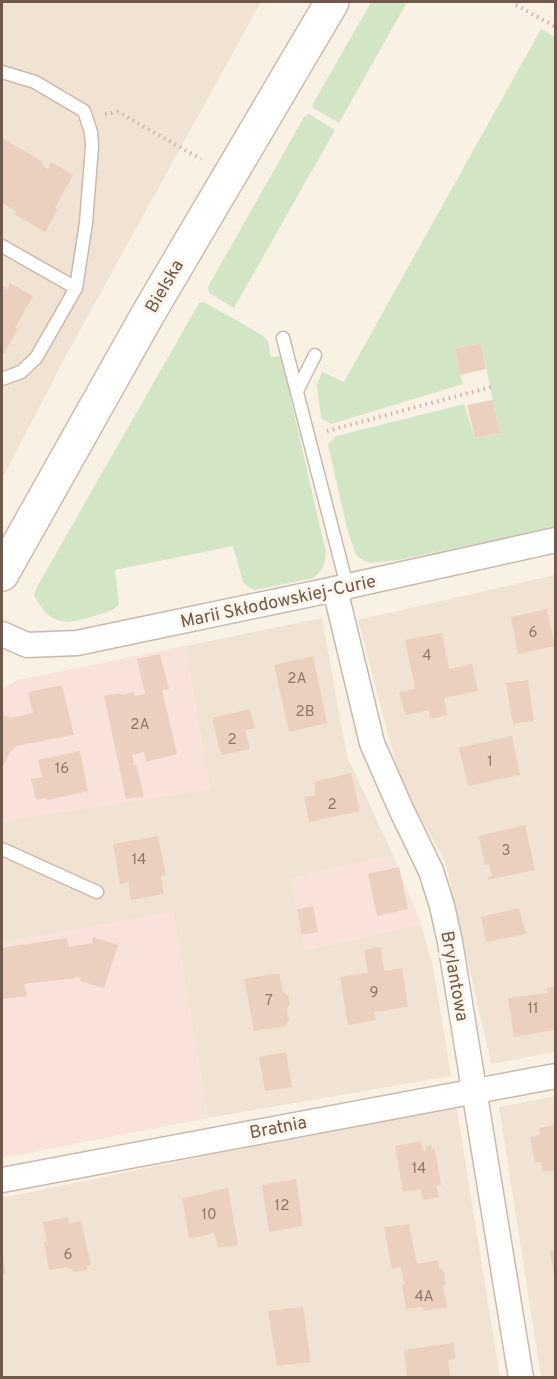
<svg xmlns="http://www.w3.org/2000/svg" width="557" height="1379" font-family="Overpass,sans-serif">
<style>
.residential{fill:#f0e3d4}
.commercial{fill:#f8e2d9}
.green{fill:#d2e5c5}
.building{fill:#ebd0bf}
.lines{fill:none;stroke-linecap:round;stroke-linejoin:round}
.lane-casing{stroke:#c9b9ac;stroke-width:15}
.street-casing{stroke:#c9b9ac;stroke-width:27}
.secondary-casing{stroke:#cebbad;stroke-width:36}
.path{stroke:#d0b4a3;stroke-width:4;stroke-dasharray:1.5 4.5;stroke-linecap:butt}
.lane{stroke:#fff;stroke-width:12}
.street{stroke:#fff;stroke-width:24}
.secondary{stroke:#fff;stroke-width:33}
.labels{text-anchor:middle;stroke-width:6;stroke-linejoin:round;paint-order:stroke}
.number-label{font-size:15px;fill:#8e776a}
.street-label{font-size:18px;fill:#6f594d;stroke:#fdf5ea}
</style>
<rect width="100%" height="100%" fill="#f9f1e4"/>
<g class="residential">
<path d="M2,2h259l-192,348 -67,129z"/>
<path d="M555,575v477l-64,12 -46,-203 -44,-78 -43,-163z"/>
<path d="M322,618l25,138 46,99 -102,23 15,72 115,-26 12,42 18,110 -243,42 -35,-206 -171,31v-122l208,-32 -25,-143z"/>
<path d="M555,1096v281h-14l-42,-270z"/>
<path d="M456,1104l44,273h-498v-179z"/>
</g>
<g class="commercial">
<path d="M185,646l25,143 -208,32v-132l16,-9z"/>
<path d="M393,855l28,69 -116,26 -14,-72z"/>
<path d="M173,912l35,206 -206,40v-215z"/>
</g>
<g class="green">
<path d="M371,2h36l-68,121 -26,-15v-4z"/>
<path d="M541,29l14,8v490l-157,33 -27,3 -7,-2 -8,-6 -9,-27 -19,-83 8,-9 128,-32 11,34 25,-5 -19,-90 -26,5 5,27 3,9 -132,40 -10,-6 -4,-33 5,-13 22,10z"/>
<path d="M309,114l26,16 -101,178 -25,-15 -1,-6 96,-170z"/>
<path d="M204,302l58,33 6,6 3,16 10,-1 45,197c-1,11 -3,18 -13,25l-58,12 -7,-3 -5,-5 -10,-36 -118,24 4,34c-6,8 -16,9 -25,12 -31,10 -44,9 -60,-21l3,-8 162,-284z"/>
</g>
<g class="building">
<path d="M2,138l40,23 1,5 5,3 3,-7 22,13 -18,33 3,1 -13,23 -31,-18 2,-3 -14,-8z"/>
<path d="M10,283l23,13 -18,32 3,1 -14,24 -2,-1v-66l5,3z"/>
<path d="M481,343l5,26 -26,6 -5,-27z"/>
<path d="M493,400l7,33 -25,5 -8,-33z"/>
<path d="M547,609l8,37 -37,8 -7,-37z"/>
<path d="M442,633l7,36 23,-5 6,27 -34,7 3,17 -17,4 -1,-9 -24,5 -6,-23 16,-3 -10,-49z"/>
<path d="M160,654l9,35 -7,1 15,64 -31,8 -2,-10 -12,3 2,10h2l8,31 -18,3 -22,-103 15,-3 3,2 12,-3 1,4 10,-2 -8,-35z"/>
<path d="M313,656l14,67 -38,9 -15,-67z"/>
<path d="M528,680l6,41 -21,3 -7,-41z"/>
<path d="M62,685l12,50 -58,11 -6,6 -8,16v-54l8,4 23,-5 -5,-21z"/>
<path d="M250,709l5,19 -10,2 5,19 -29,6 -9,-37z"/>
<path d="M512,736l8,39 -52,11 -9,-38z"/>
<path d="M80,751l8,40 -41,9v-2l-11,2 -5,-21 11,-2 -4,-17z"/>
<path d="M351,773l9,38 -51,11 -5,-25 12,-2 -2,-13z"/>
<path d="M525,825l10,45 -47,10v-3l4,-1 -3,-12 -4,1 -6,-29z"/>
<path d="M158,836l8,39 -5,1 3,18 -33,6 -3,-18 -8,2 -7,-40z"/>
<path d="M399,867l9,42 -31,7 -9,-42z"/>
<path d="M313,906l5,26 -16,3 -5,-26z"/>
<path d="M519,908l7,26 -40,8 -5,-25z"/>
<path d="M93,937l25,8 -14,43 -24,-7 1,-3 -6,-2v2l-51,6 3,12 -25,3v-51l65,-10 2,9 23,-4z"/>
<path d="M381,947l3,24 18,-3 6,39 -34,5 2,8 -28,5 -8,-48 28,-4 -4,-23z"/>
<path d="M279,973l4,19 5,3 2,10 -3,4 2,11 -4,6 -31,5 -10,-52z"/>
<path d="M555,986v44l-41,7 -6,-39 40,-5 -1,-5z"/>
<path d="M286,1052l6,35 -27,4 -6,-34z"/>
<path d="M555,1125v45l-12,2 -2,-10 -6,1 -5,-26 10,-2 -1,-7z"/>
<path d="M421,1141l2,10h3l-1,-5 7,-1v5l3,-1 6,36 -5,1 3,11 -16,3 -2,-11 -18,3 -8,-46z"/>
<path d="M296,1179l7,47 -34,6 -7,-47z"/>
<path d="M228,1188l10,57 -20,3 -4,-15 -25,6 -7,-41 26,-5v-1z"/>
<path d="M68,1217l1,6 12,-2 10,44h-4v5l-14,2 -1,-4 -4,1v-2l-19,3 -5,-28h3l-4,-20z"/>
<path d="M409,1224l8,40 21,-4 2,9h3l3,16h-3l4,22 -23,4 -2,-4 -16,2 -4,-24 2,-1 -3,-17 -9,2 -8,-42z"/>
<path d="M555,1250v26h-1l-4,-25z"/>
<path d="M2,1256h1l3,18 -4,1z"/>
<path d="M303,1307l8,55 -34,4 -9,-55z"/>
<path d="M453,1343l3,15 -8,2 2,17h-43l-3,-27z"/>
</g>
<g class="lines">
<defs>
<g id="lane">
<path d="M2,72l33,10 49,29 7,21 1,14 -6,77 -10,65 -40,70 -15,14 -19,7"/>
<path d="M2,246l74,42"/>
<path d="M283,338l64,248"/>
<path d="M297,391l18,-36"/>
<path d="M2,849l95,43"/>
</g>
<g id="street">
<path d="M335,589l37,154 28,64 31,64 11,35 8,36 71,436"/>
<path d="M2,634l25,11 50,-2 258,-54 221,-49"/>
<path d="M2,1180l554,-104"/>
</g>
<path id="secondary" d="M2,574l146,-260 184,-312"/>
</defs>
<use href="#lane" class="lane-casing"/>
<use href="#street" class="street-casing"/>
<use href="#secondary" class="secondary-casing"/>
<g class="path">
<path d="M516,5l40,22"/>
<path d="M105,114l13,-2 83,47"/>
<path d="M327,431l164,-44"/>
</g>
<use href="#lane" class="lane"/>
<use href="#street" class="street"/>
<use href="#secondary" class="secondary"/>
</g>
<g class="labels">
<g class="number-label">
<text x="533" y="637">6</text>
<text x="427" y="660">4</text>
<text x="297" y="683">2A</text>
<text x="305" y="716">2B</text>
<text x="140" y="729">2A</text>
<text x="232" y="744">2</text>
<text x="490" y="766">1</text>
<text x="62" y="773">16</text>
<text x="332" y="809">2</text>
<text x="506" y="855">3</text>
<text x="139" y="864">14</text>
<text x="374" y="997">9</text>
<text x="269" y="1005">7</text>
<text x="533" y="1013">11</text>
<text x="419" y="1173">14</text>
<text x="282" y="1210">12</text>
<text x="209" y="1219">10</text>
<text x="68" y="1259">6</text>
<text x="424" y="1301">4A</text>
</g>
<g class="street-label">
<text transform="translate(164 286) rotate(-60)" y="6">Bielska</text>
<text transform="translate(278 601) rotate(-12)" y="6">Marii Skłodowskiej-Curie</text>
<text transform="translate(455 976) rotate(80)" y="6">Brylantowa</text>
<text transform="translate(278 1127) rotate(-11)" y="6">Bratnia</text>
</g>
</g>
<rect width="557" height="1379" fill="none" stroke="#6f594d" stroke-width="6"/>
</svg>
